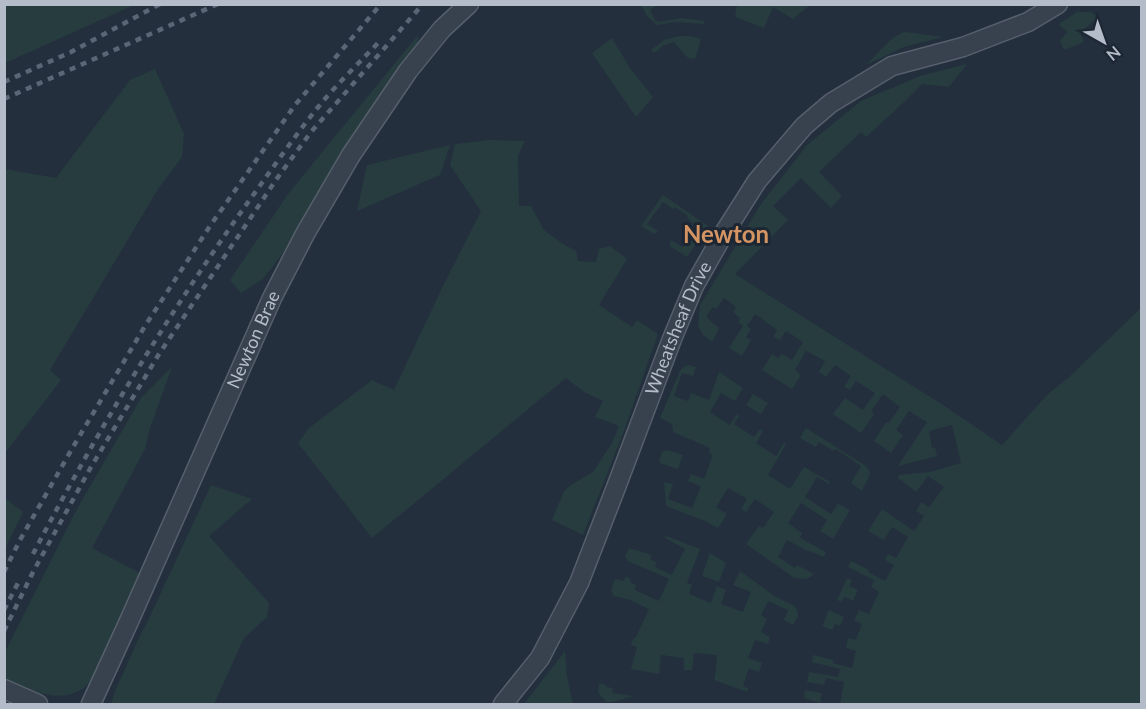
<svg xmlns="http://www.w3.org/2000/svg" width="1146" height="709" font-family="Lato,sans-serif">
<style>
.green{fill:#263c3f}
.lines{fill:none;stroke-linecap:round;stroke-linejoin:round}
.tertiary-casing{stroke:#565f6c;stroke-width:21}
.tertiary{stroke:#38414e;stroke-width:18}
.rail{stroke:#5a6575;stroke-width:4.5;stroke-dasharray:6 6;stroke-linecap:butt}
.labels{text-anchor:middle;stroke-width:6;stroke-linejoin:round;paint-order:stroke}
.street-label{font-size:18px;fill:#b4bcc9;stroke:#1d2633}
.district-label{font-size:24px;font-weight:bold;fill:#d59563;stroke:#1d2633}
</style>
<rect width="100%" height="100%" fill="#242f3e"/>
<g class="green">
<path d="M5,4h129v1l-129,58z"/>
<path d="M641,5h16l-7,5 5,10 4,2 22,-4 23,3v3l-29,-2 -18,3 -10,-9z"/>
<path d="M737,5v-1l73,1 -17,14 -20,-12 -9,21 -29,-11z"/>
<path d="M1077,12h14l7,5 -18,16 4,9 -20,8 -4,-9 7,-9 -8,-8z"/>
<path d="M906,32l37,5 -39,10 -38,18c11,-10 26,-31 40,-33z"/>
<path d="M418,35l1,12 -122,196 -11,6 -23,30 -22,14 -11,-13 58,-86z"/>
<path d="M679,36h10l12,3 -6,20 -7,-1 -14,-16 -10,3 -10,8 -3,-3 13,-10z"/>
<path d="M612,38l18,30 23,29 -17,20 -44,-64z"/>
<path d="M967,64l-18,23 -27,-3 -20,20 -36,33 -5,-5 -42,40 23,24 -11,12 -30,-30 -28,28 15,14 -53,54 208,131 59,40 46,-51 20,-16 73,-70v396h-301l4,-22 -18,-4 -2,7 -17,-3 2,-10 29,5 2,-8 -28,-7 1,-7 20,5v3l19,5 4,-17 -10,-3 2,-10 8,2 6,-16 -8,-4 5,-10 10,4 10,-22 -8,-5 3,-7 -26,-13 3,-6 18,9 -1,2 17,9 9,-16 -9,-5 3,-6 8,4 12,-21 -16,-10 -8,13 -16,-9 14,-22 32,22 10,-15 -8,-5 5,-9 8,5 15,-20 -16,-11 -12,16 -18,-14 1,-3 31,-3 31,-9 -9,-38 -23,6 3,17 3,-1 2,9 -39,10 29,-44 -18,-11 -13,19 7,5 -12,18 -17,-12 12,-19 3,1 11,-16 -17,-13 -12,17 3,3 -13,19 -28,-19 12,-16 18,12 12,-17 -19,-12 -6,9 -6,-3 7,-11 -16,-11 -9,12 -7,-5 6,-11 -19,-10 -11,19 6,5 -9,14 -30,-19 10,-16 6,4 4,-4 10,6 11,-18 -17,-11 -6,9 -7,-3 4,-7 -22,-16 -8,12 4,3 -5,8 5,3 -9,16 -13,-8 14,-22 -5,-4 2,-4 -7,-6 3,-5 -12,-9 -8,11 -3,-2 -7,10 13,11 -7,14 -9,-7 -5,-9 2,-21 61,-101 46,-59 54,-44 59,-25z"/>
<path d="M155,69l29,65 -2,23 -24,32 -108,181 11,10 -56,73v-284l51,9 74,-98z"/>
<path d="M490,140l35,1 -7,15 1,50h12l13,24 19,14 13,7 2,10 18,1 3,-13 11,-3 17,13 -28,46 33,22 5,-7 21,14 -34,97 -41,104 -31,-15 12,-29 7,-6 22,-13 19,-29 7,-17 -24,-9 8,-16 -19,-9 -18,-14 -194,160 -74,-95 11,-15 63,-48 22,10 48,-102 39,-77 -31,-46 5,-21z"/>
<path d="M450,145l-10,30 -83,36 10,-46z"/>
<path d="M663,195l45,31 -21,31 -16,-10 -1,-3 1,-4 11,7 14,-21 -9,-8 1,-2 -13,-9 -2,2 -10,-7 -16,22 11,7 -4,3 -13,-8z"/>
<path d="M688,365l8,2 -3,9 -11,-3 -8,23 14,5 3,-8 18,7 10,-28 24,16 -8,13 -14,-8 -11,19 20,13 7,-11 2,2 -5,8 20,13 6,-8 3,2 -7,12 20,13 8,-13 2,1 -18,31 22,14 14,-22 26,15 -1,2 -12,-7 -12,20 26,17 7,-10 12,6 -17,29 -13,-8 7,-11 -26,-17 -13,20 14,10 -2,5 26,14 -2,5 -18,-7 -19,-10 -9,17 17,11 2,-3 17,9c-7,6 -11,6 -21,3l-47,-33 13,-18 4,2 11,-16 -19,-13 -9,13 -5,-3 6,-10 -19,-11 -12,19 11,7 -9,14 -13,-7 -39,-15 -2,-24 9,2 -5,15 24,9 9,-22 -13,-5 3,-7 13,5 9,-24 -4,-2 1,-5 -37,-16 -1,-8 -12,-6 19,-45 3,-5z"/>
<path d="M172,367l-22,61 -5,21 -53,99 50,26 -47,102c-23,33 -59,18 -90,3v-27l72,-143 64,-111z"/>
<path d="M753,394l15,9 -7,11 -15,-9z"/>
<path d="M806,428l60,38 3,4 1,4 -8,17 -11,-8 10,-17 -25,-17 -2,2 -15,-9 -3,5 -16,-9z"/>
<path d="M667,450l16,5 -5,14 -18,-6 -1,-3 3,-8z"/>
<path d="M211,485l41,14 -43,37 60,67 -2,14 -23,21 -30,66h-103l4,-13 27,-60 3,-4z"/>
<path d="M5,498l18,14 -18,37z"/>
<path d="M666,536l34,13 -13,34 5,2 -3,9 22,9 6,-17 9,4 -5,14 22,8 8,-20 -18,-7 7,-14 36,26 17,8 4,5 1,6 -5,9 -9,-5 4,-10 -20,-9 -7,14 6,4 -6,13 9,5 -2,7 -13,-4 -7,18 14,5 -3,9 -10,-4 -6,18 5,2 -1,4 -33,-12 1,-3 2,-22 -23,-2 -2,17h-8v-12l-23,-3 -2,19 -28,-5 6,-22 -6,-2 2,-6 3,-2 13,-28 -19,-9 -16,-4 -3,-6 4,-11 9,2 2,-5 4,3v3l6,3 -1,5 24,11 10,-22 -41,-18 -3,-5 4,-8 23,7 -2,4 7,4 -2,4 17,8 13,-26 -20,-11z"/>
<path d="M710,553l16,10 -7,19 -17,-6z"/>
<path d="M847,578l5,2 -3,6 9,4 -5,11 -9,-4 -2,5 -5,-2z"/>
<path d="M829,610l15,7 -4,9 -5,-2 -3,6 -10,-4z"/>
<path d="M565,651l2,25 6,28h-49z"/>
<path d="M599,683l7,2v2l7,1 -1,5 22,3 -22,6h-6l-8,-10z"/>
<path d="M805,690l17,3 -2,10 -16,-5z"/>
</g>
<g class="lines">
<defs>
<g id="tertiary">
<path d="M4,689l34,15"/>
<path id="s1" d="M91,704l39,-85 142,-321 33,-64 46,-79 57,-84 34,-42 27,-25"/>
<path id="s2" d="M503,704l37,-46 39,-75 36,-93 57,-151 22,-53 30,-53 33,-52 47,-55 27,-23 61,-37 71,-19 65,-25 30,-18"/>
</g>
</defs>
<use href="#tertiary" class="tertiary-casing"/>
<use href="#tertiary" class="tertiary"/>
<g class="rail">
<path d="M4,82l67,-30 89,-48"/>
<path d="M4,99l214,-95"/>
<path d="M33,554c63,-121 134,-238 213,-349 24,-33 47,-67 73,-99 18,-22 39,-42 59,-63"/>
<path d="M4,572l16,-32 53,-93 72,-121 65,-100 85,-121 86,-101"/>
<path d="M4,610l14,-27"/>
<path d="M4,631l29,-59 58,-105 68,-113 119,-177 33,-45 112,-128"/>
</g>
</g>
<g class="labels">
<g class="street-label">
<text dy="6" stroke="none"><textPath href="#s2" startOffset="417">Wheatsheaf Drive</textPath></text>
<text dy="6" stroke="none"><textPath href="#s1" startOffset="399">Newton Brae</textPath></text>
</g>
<g class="district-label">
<text x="726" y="243">Newton</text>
</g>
</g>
<rect width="1146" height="709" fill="none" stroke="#b4bcc9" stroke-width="12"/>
<g transform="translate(1104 42) rotate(140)" stroke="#1d2633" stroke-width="4.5" paint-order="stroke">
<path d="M0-4.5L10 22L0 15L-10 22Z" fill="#b4bcc9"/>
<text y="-9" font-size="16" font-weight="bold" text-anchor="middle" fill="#b4bcc9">N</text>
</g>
</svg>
